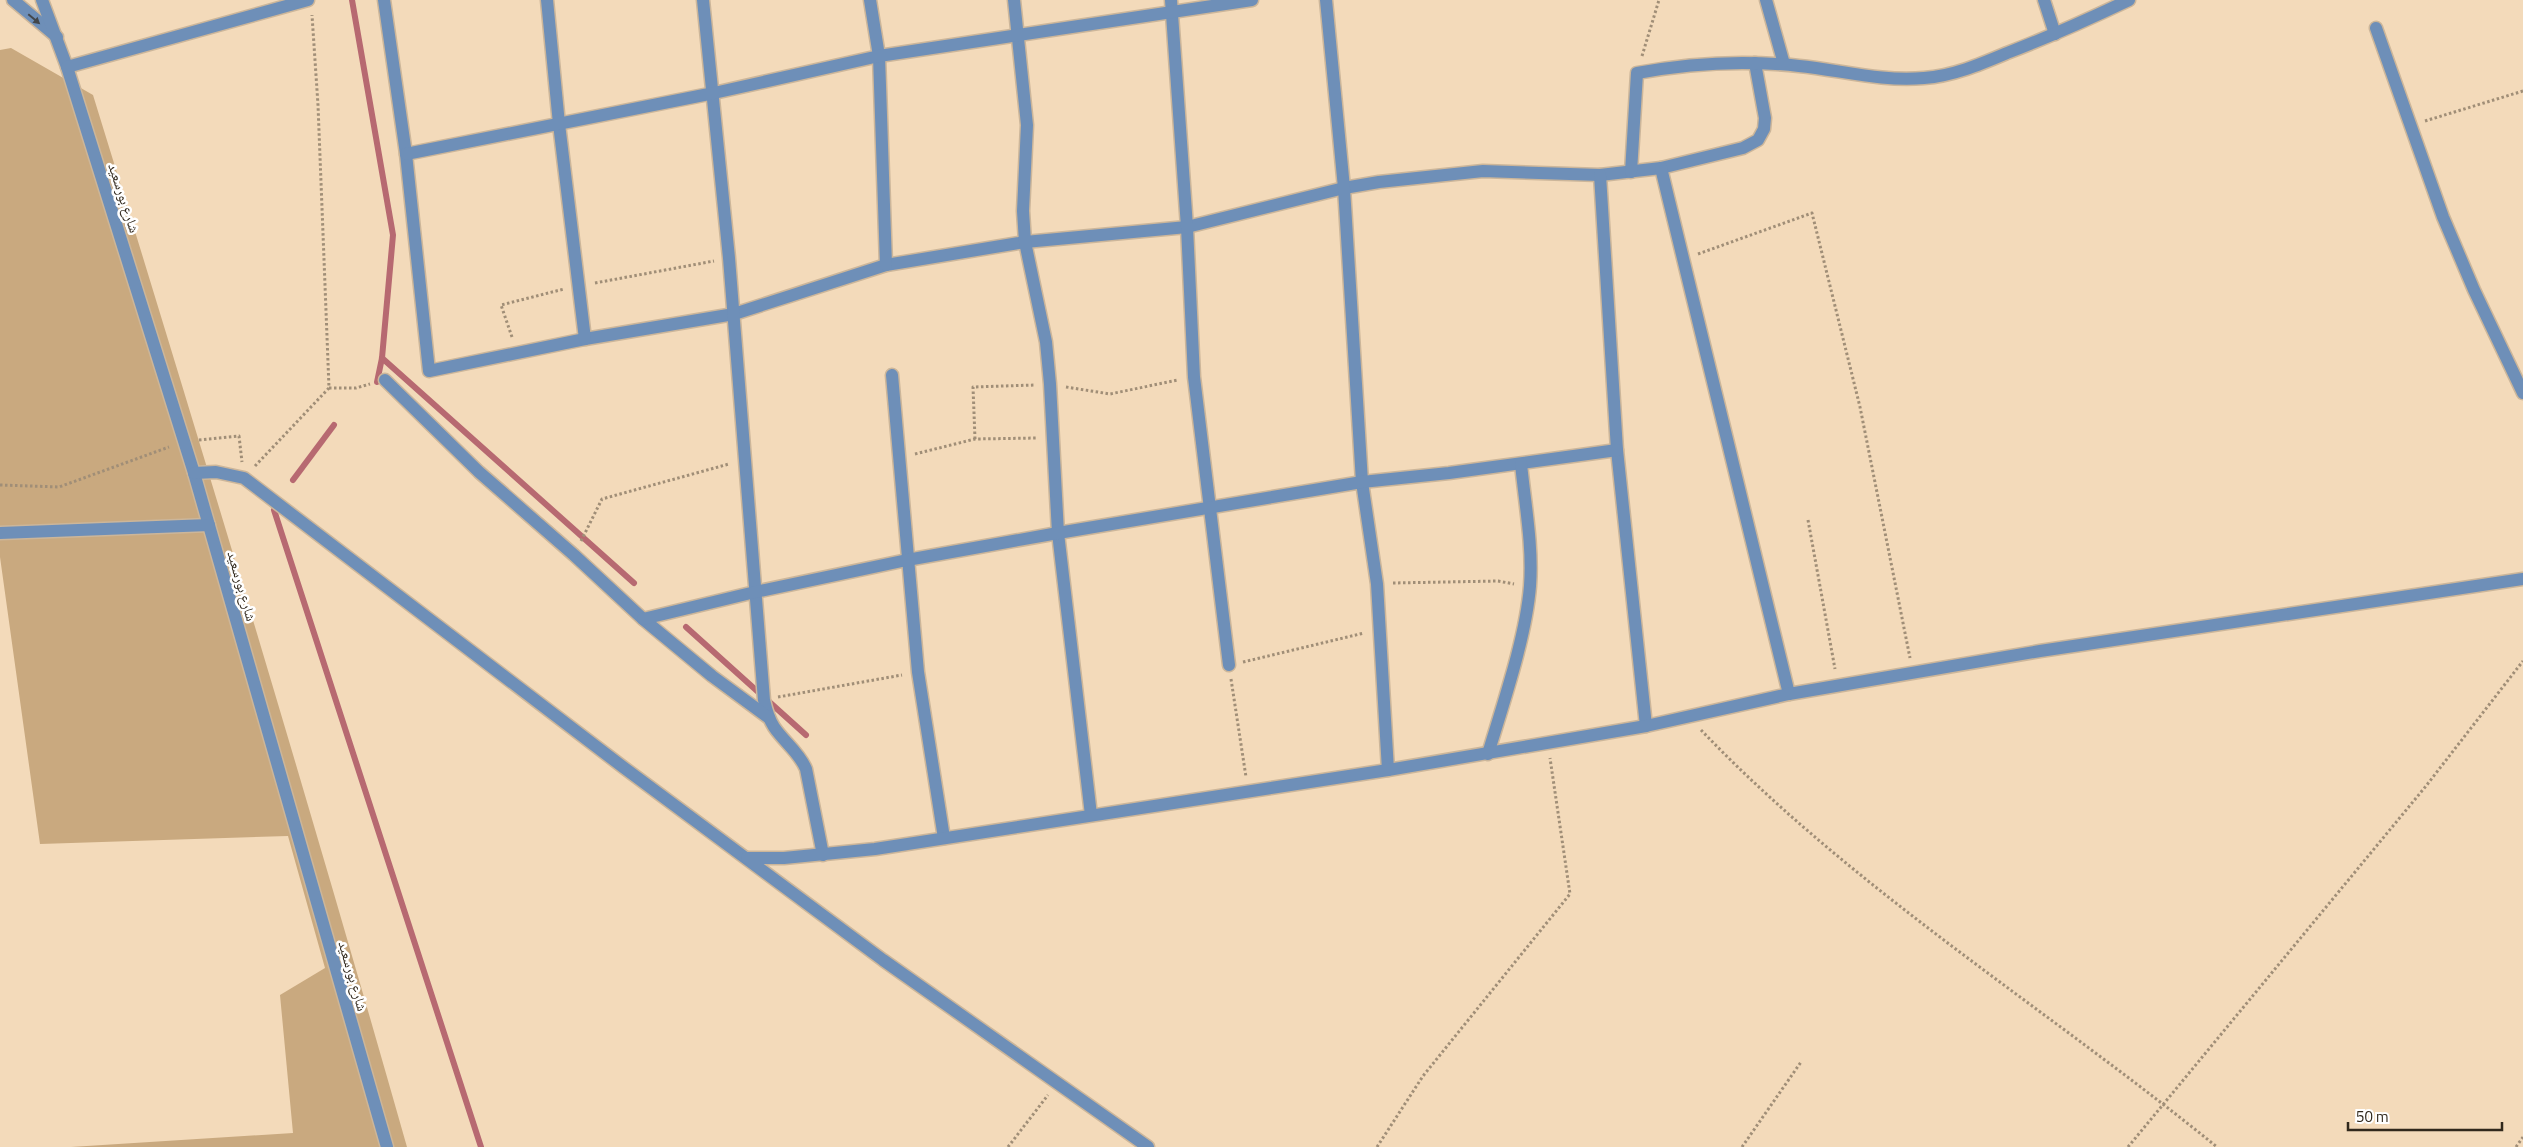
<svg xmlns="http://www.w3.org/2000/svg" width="2523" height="1147" font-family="'Titillium Web','Noto Naskh Arabic',sans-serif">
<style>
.green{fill:#c9a97f}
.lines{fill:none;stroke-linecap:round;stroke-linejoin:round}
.stream{stroke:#b76971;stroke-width:6}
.minor-casing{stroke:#ccb69a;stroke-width:15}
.path{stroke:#a08e77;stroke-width:3;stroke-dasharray:2.5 2.5;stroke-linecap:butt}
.minor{stroke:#6e8fb8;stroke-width:12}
.oneway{fill:#43474b}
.labels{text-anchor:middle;stroke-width:5;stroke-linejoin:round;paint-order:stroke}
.street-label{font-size:14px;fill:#31281c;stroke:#fff}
</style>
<rect width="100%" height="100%" fill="#f3daba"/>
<path class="green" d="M11,48l82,47c108,350 214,700 314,1052h-336l222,-14 -13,-138 45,-27 -37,-132 -248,8 -40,-287v-507z"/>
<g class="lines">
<g class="stream">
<path d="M352,0l41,235 -11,123 -5,24"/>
<path d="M382,358l252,225"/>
<path d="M293,480l41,-55"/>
<path d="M274,510l207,637"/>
<path d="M686,627l120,108"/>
</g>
<defs>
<g id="minor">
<path d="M13,0l44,37"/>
<path d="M42,0l25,67 127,406 193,674"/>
<path d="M384,0l22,154 23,217 156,-32 149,-25 152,-49 139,-23 162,-15 157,-39 35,-6 104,-11 117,4 61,-7 82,-20 15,-8 6,-11 1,-11 -10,-55"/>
<path d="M547,0l12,124 26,215"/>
<path d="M703,0l26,258 35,442c2,9 4,18 10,27 10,15 25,25 32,42l17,86"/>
<path d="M870,0l9,56 7,209"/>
<path d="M1014,0l13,125 -4,86 2,31 21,100 4,42 8,149 33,282"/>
<path d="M1171,0l16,227 7,150 35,288"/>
<path d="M1326,0l18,188 18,294 15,102 11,186"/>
<path d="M1766,0l18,64"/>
<path d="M2044,0l11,34"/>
<path d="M2376,28l67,189 31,73 49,103"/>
<path d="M67,67l241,-67"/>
<path d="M406,154l308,-61 165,-37 373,-56"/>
<path d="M1661,168l128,526"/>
<path d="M1631,172l6,-99c53,-10 108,-13 162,-7 41,4 83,16 125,12 29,-2 57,-14 83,-25 42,-16 82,-34 122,-53"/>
<path d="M1600,175l17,275 29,276"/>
<path d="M892,375l26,297 26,166"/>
<path d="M385,380l94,92 95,83 69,64 69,57 57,42"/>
<path d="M194,473l22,-1 28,6 379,289 260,193 265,187"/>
<path d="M0,533l209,-8"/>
<path d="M643,619l112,-27 152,-32 151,-27 304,-51 87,-9 168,-23"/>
<path d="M1488,754c15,-50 38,-117 42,-168 3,-40 -5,-82 -9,-122"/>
<path d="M747,858h37l91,-9 513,-79 258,-44 143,-32 251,-43 483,-72"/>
</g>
</defs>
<use href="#minor" class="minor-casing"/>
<g class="path">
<path d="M1642,56l17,-56"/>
<path d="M2425,121l98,-30"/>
<path d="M1698,254l114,-41 48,194 50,251"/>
<path d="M595,283l119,-22"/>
<path d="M512,337l-11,-32 63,-16"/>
<path d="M1066,387l44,7 68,-14"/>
<path d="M329,388h27l14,-4"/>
<path d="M975,439l-2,-52 62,-2"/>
<path d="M199,440l40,-4 3,26"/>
<path d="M915,454l60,-15 62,-1"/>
<path d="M255,466l74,-78 -11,-283 -6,-90"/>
<path d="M0,485l59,2 110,-40"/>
<path d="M1808,520l27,149"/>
<path d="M581,541l21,-42 127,-35"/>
<path d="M1393,583l105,-2 16,3"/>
<path d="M1243,662l121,-29"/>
<path d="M1231,679l15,98"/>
<path d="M778,697l124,-22"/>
<path d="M1701,730c153,160 345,278 516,417"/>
<path d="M1008,1147l40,-52"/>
<path d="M1377,1147l46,-71 147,-182 -20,-136"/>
<path d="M1742,1147l59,-85"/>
<path d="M2128,1147l298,-361 97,-125"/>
<path d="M2516,1147l7,-10"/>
</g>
<use href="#minor" class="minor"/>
</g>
<defs><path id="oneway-solid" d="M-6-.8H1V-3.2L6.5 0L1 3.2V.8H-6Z" transform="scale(1.25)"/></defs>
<use class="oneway" href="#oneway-solid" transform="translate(34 19) rotate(40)"/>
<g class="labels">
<g class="street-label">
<text transform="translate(124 198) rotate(72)" y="5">شارع بورسعيد</text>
<text transform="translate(242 586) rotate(74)" y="5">شارع بورسعيد</text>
<text transform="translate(353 976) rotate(74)" y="5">شارع بورسعيد</text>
</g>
</g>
<path d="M2348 1122v8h154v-8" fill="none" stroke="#31281c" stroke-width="2.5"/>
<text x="2356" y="1122" font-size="15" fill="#31281c" stroke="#ffffff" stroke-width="4" paint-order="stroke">50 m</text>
</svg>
